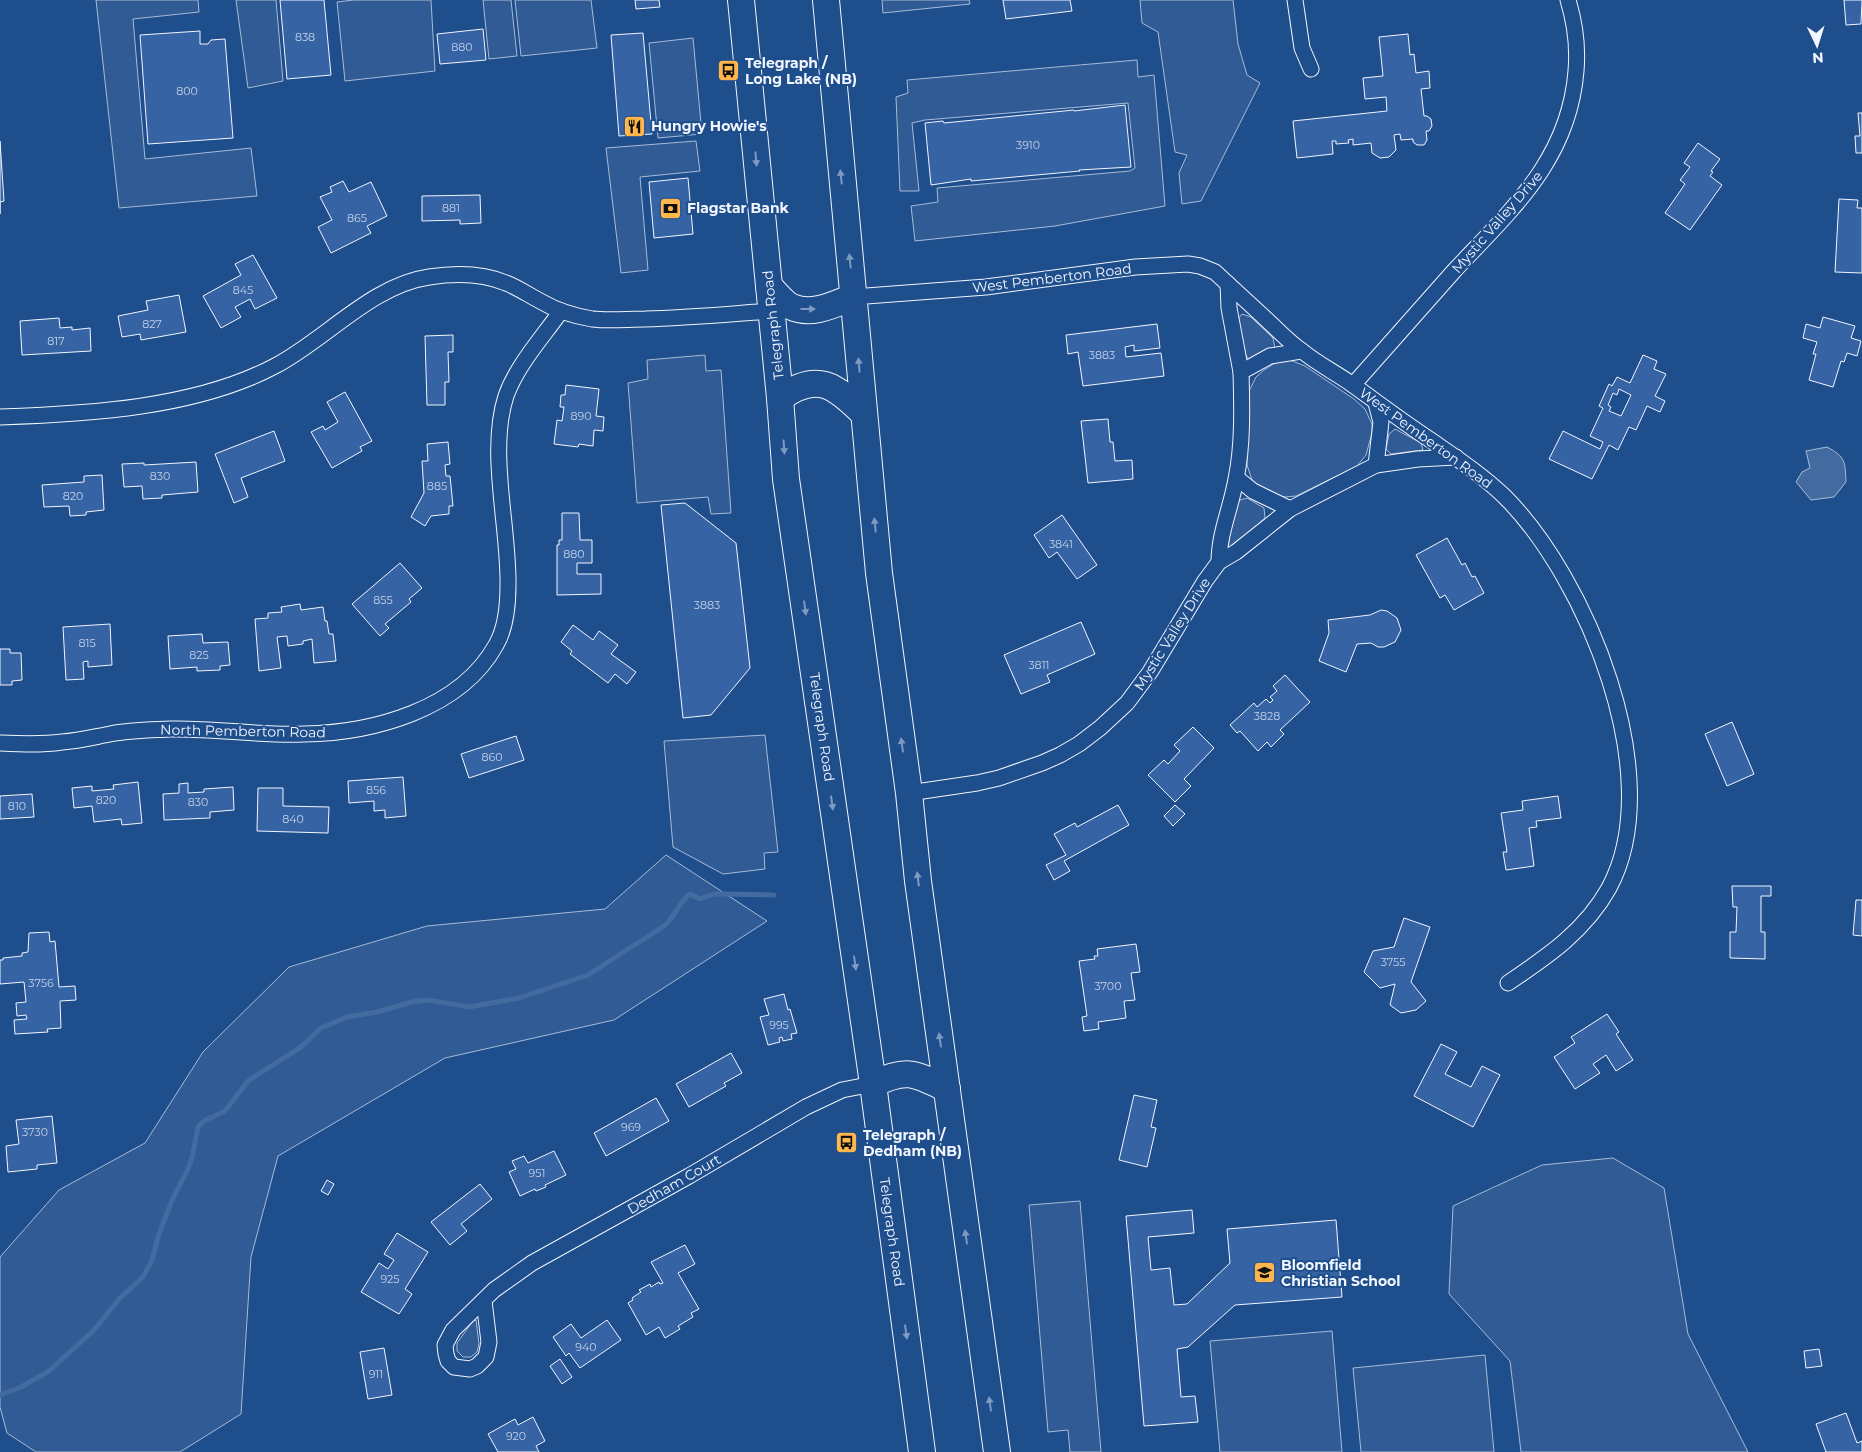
<svg xmlns="http://www.w3.org/2000/svg" width="1862" height="1452" font-family="Montserrat,sans-serif">
<style>
.built{fill:#305b95;stroke:#a8bbd7}
.water{fill:#446ba0;stroke:#a8bbd7}
.lines{fill:none;stroke-linecap:round;stroke-linejoin:round}
.stream{stroke:#446ba0;stroke-width:5}
.building{fill:#3563a3;stroke:#f2f6ff;fill-rule:evenodd}
.minor-casing{stroke:#f2f6ff;stroke-width:17}
.trunk-casing{stroke:#f2f6ff;stroke-width:28}
.minor{stroke:#1f4e8c;stroke-width:15}
.trunk{stroke:#1f4e8c;stroke-width:26}
.oneway{fill:#7e9ac0}
.labels{text-anchor:middle;stroke-width:4;stroke-linejoin:round;paint-order:stroke}
.number-label{font-size:11px;fill:#c3d1e8}
.poi-label{font-size:14px;font-weight:bold;fill:#f2f6ff;stroke:#1f4e8c;text-anchor:start}
.street-label{font-size:14px;fill:#f2f6ff;stroke:#1f4e8c}
</style>
<rect width="100%" height="100%" fill="#1f4e8c"/>
<g class="built">
<path d="M96,0h102l1,12 -66,7 12,140 106,-11 6,48 -138,12z"/>
<path d="M236,0h40l7,81 -35,7z"/>
<path d="M354,0h77l4,71 -90,10 -8,-79z"/>
<path d="M483,0h28l6,56 -28,3z"/>
<path d="M515,0h76l6,48 -76,8z"/>
<path d="M882,0h87l1,4 -87,9z"/>
<path d="M1140,0h93l5,44 9,31 13,8 -59,118 -19,3 -3,-31 8,-18 -12,-3 -17,-120 -16,-9z"/>
<path d="M693,38l9,96 -44,4 -9,-95z"/>
<path d="M1137,60l1,17 16,-2 11,131 -110,20 -140,15 -4,-35 27,-4 -1,-14 193,-17 5,-3 -7,-65 -203,17 -13,3 7,68h-19l-4,-94 12,-4 -1,-13z"/>
<path d="M696,141l4,30 -60,6 8,93 -27,3 -15,-125z"/>
<path d="M1242,314l9,3 22,21 2,11 -25,11 -4,-4 -8,-37z"/>
<path d="M705,355l1,16 15,-1 10,143 -20,1 -3,-17 -71,6 -9,-120 20,-4 -1,-19z"/>
<path d="M1290,360l15,6 49,33 11,10 7,15v9l-6,22 -9,11 -61,30 -11,1 -11,-2 -11,-6 -11,-9 -5,-15 2,-74 7,-14 8,-7 11,-7z"/>
<path d="M1395,429l26,14 2,7 -32,4 -5,-5 3,-15z"/>
<path d="M1247,498l17,10 1,10 -37,32 -4,-2 13,-43 3,-5z"/>
<path d="M765,735l13,117 -14,1 1,16 -42,5 -50,-27 -9,-106z"/>
<path d="M666,855l101,66 -153,99 -169,38 -167,98 -27,101 -10,157 -61,38h-144l-29,-19 -7,-26v-150l59,-67 86,-47 58,-91 86,-85 138,-41 178,-17z"/>
<path d="M1613,1158l51,30 24,146 60,118h-227l-11,-91 -61,-67 4,-88 89,-41z"/>
<path d="M1080,1201l21,251h-31l-2,-22 -20,2 -19,-227z"/>
<path d="M476,1320l3,24 -2,8 -6,5h-8l-6,-6v-8l16,-22z"/>
<path d="M1332,1331l10,121h-122l-10,-111z"/>
<path d="M1485,1355l9,97h-133l-8,-84z"/>
</g>
<path class="water" d="M1827,447c19,10 18,15 19,35l-12,15 -23,3 -15,-18 6,-10 8,-4 -4,-17z"/>
<g class="lines">
<path class="stream" d="M0,1395l21,-8 28,-16 45,-41 26,-32 23,-21 9,-17 6,-23 14,-37 15,-29 5,-13 6,-31 6,-6 21,-10 23,-30 53,-34 20,-19 26,-11 30,-5 35,-10 16,-2 41,7 50,-9 69,-23 76,-49c11,-9 16,-26 26,-32l10,5 14,-5h10l50,1"/>
</g>
<g class="building">
<path d="M280,0h44l7,75 -44,4z"/>
<path d="M635,0h24l1,7 -24,2z"/>
<path d="M1003,0h67l2,11 -66,8z"/>
<path d="M1844,0h18l-1,24 -15,1z"/>
<path d="M483,29l3,31 -46,4 -3,-30z"/>
<path d="M200,31v13h8l3,-4 14,-1 8,99 -85,6 -8,-109z"/>
<path d="M643,33l9,101 -33,2 -8,-101z"/>
<path d="M1408,34l2,21 4,-1 2,19 13,-2 1,17 -9,1 3,27h3l4,3 1,7 -3,5h-3l1,9 -3,5h-7l-4,-3v-3l-12,1 -1,-6 -6,1 2,15 -7,7 -9,1 -8,-5 -1,-10 -18,2v-6l-5,1 1,3 -13,1v-3h-4l1,13 -36,4 -4,-37 94,-10 -1,-14 -21,2 -2,-21 20,-2 -4,-39z"/>
<path d="M1125,105l6,62 -52,3 1,1 -109,10v-2l-40,6 -6,-62 18,-2 1,2 130,-13v1z"/>
<path d="M1858,113h4v40h-6l-1,-17h5z"/>
<path d="M0,141l4,60 -4,1v12z"/>
<path d="M1698,143l22,16 -9,12 2,1 -3,4 12,9 -32,45 -25,-17 20,-29 -5,-4 10,-13 -6,-4z"/>
<path d="M688,178l5,56 -39,4 -5,-56z"/>
<path d="M343,181l6,11 22,-10 16,34 -20,10 4,7 -40,20 -13,-26 14,-7 -12,-23 12,-5 -2,-5z"/>
<path d="M480,195l1,28 -21,1v-4l-38,1v-25z"/>
<path d="M1839,199l19,1 -1,8h5v65l-27,-1z"/>
<path d="M253,255l24,43 -22,11 -5,-10 -15,8 6,10 -20,11 -18,-32 38,-21 -6,-11z"/>
<path d="M179,295l7,37 -45,8 -1,-6 -18,3 -4,-21 30,-6 -2,-9z"/>
<path d="M1823,317l32,9 -4,12 10,3 -4,15 -10,-3 -3,9 -3,-1 -8,26 -24,-7 7,-26h-3l4,-12 -14,-4 3,-14 14,4z"/>
<path d="M59,318l1,10 12,-1v3l18,-2 1,23 -69,4 -2,-34z"/>
<path d="M1157,324l3,24 -26,3v-6l-9,2 1,10 35,-4 3,23 -81,10 -5,-34 -10,2 -2,-19z"/>
<path d="M453,335v17h-5l1,30h-4v23h-18l-2,-69z"/>
<path d="M1643,355l14,6 -3,8 12,5 -11,22 10,5 -5,11 -13,-6 -11,24 -7,-3 -11,23 -9,-5 -17,34 -43,-20 14,-28 37,18 3,-7 -13,-6 13,-28 -4,-2 10,-22 3,2 5,-9 13,6zM1619,389l12,6 -10,21 -12,-5 2,-4 -3,-2 5,-12 4,2z"/>
<path d="M566,385l33,4 -3,27 8,1 -1,14 -9,-1 -1,16 -14,-2 -1,3 -24,-3 3,-24 5,1 2,-14h-4l1,-12h4z"/>
<path d="M345,392l27,49 -12,6 2,4 -30,17 -21,-36 12,-6 2,4 13,-8 -11,-20z"/>
<path d="M1108,419l2,23h3l2,19 17,-1 1,19 -45,4 -7,-62z"/>
<path d="M274,431l11,30 -44,17 7,19 -14,6 -19,-49z"/>
<path d="M448,442l2,22 -5,1 1,11h4l3,30h-4v8l-18,2 -6,10 -14,-9 13,-24 -2,-32h6l-1,-17z"/>
<path d="M196,462l2,30 -36,3v3l-19,1 -1,-13 -18,1 -2,-23 22,-1v2z"/>
<path d="M102,475l2,35 -18,2v3l-16,1 -1,-10 -25,1 -2,-22 42,-3v-6z"/>
<path d="M685,503l51,40 14,125 -39,47 -28,3 -22,-213z"/>
<path d="M562,513h17l1,27h12v23h-15v11h24v20l-44,1v-50h2v-5h3z"/>
<path d="M1062,515l35,50 -20,14 -20,-27 -8,6 -15,-23z"/>
<path d="M1447,538l15,27 3,-2 7,14 3,-1 9,17 -30,17 -9,-15 -5,3 -24,-43z"/>
<path d="M400,563l22,25 -13,11 2,3 -26,22 4,4 -9,8 -28,-32z"/>
<path d="M300,604l1,6 22,-3 2,14h2l2,13h4l3,27 -22,2 -2,-24 -9,2v3l-15,2 -1,-10 -10,1 4,31 -22,3 -4,-52 13,-1v-5l14,-1 -1,-5z"/>
<path d="M1381,610l6,1 10,7 4,12 -6,12 -11,5h-6l-7,-4 -14,1 -11,28 -27,-11 10,-28 -1,-13 42,-5z"/>
<path d="M1081,622l14,32 -48,21 3,7 -29,12 -17,-39z"/>
<path d="M110,624l2,41 -24,2v-6l-5,1 1,17 -18,1 -3,-53z"/>
<path d="M573,625l20,15 6,-9 19,14 -7,9 25,18 -9,12 -12,-10 -7,9 -38,-29 2,-3 -11,-9z"/>
<path d="M202,634l1,9 25,-1 2,23 -10,1v4l-23,1v-4l-27,2 -2,-33z"/>
<path d="M0,649h10v4h11l1,27 -10,1v4h-12z"/>
<path d="M1285,675l25,27 -30,28 4,4 -13,13 -4,-5 -9,9 -18,-20 -3,2 -7,-8 24,-22 3,4 9,-8 4,4 3,-3 -3,-3 7,-6 -4,-5z"/>
<path d="M1732,722l22,52 -27,12 -22,-52z"/>
<path d="M1193,727l21,21 -30,31 7,7 -16,16 -27,-27 16,-15 4,4 12,-13 -6,-6z"/>
<path d="M516,736l8,24 -55,18 -8,-24z"/>
<path d="M403,777l3,39 -21,2v-8l-11,1v-10l-25,2 -1,-22z"/>
<path d="M138,782l4,41 -20,2 -1,-6 -27,3 -2,-16 -18,2 -2,-20 20,-2v5l22,-2 -1,-4z"/>
<path d="M188,783v10l16,-1v-3l29,-2 1,23 -24,2v6l-46,2 -1,-26 16,-1v-9z"/>
<path d="M258,788h25v18l46,1 -1,26 -71,-2z"/>
<path d="M32,794l2,23 -34,2v-23z"/>
<path d="M1558,796l3,22 -25,3 1,6 -8,1 5,38 -28,4 -3,-18h4l-6,-39 22,-3 -1,-9z"/>
<path d="M1118,805l11,20 -65,36 6,10 -16,9 -8,-15 20,-10 -12,-21 21,-11 2,4z"/>
<path d="M1175,805l10,9 -12,12 -9,-10z"/>
<path d="M1732,886h39v10h-10v36h4v27l-35,-1v-26h6l1,-25h-4z"/>
<path d="M1856,900h6v36l-9,-1z"/>
<path d="M1404,918l26,9 -19,55 15,19 -10,9 -15,3 -11,-8 5,-21 -15,4 -16,-16 9,-21 21,-4z"/>
<path d="M49,932l1,10 5,-1 4,46 16,-1 1,14 -16,1 1,27 -14,1 1,3 -33,2 -1,-14 13,-1 -1,-4 -9,1 -1,-13 10,-1 -2,-20 -24,2v-24h3v-2l19,-2v-3l6,-1 1,-19z"/>
<path d="M1136,944l4,28 -9,1 4,27 -11,1 2,17 -28,4 1,7 -15,2 -2,-14 5,-1 -8,-55 16,-2 -1,-3h4l-1,-7z"/>
<path d="M784,994l4,16 2,-1 7,24 -6,1 1,5 -9,2 -1,-4 -3,1 1,4 -12,3 -8,-28 9,-2 -5,-16z"/>
<path d="M1607,1014l12,18 -3,2 17,26 -17,11 -10,-16 -13,9 7,9 -25,16 -21,-32 21,-14 -4,-6z"/>
<path d="M1441,1044l16,8 -12,22 26,13 11,-21 18,9 -27,52 -59,-31z"/>
<path d="M731,1053l11,20 -18,10 2,3 -37,21 -13,-23z"/>
<path d="M1134,1095l23,5 -6,27 5,1 -9,39 -28,-7z"/>
<path d="M656,1098l13,23 -63,35 -12,-23z"/>
<path d="M52,1116l5,47 -20,2v4l-29,3 -2,-26 13,-2 -3,-24z"/>
<path d="M554,1151l12,24 -21,10 1,2 -10,4 -1,-2 -15,7 -11,-24 7,-3 -4,-8 12,-5 4,7z"/>
<path d="M327,1180l7,4 -6,11 -7,-4z"/>
<path d="M480,1184l12,15 -31,25 6,7 -17,14 -19,-23z"/>
<path d="M1192,1210l2,23 -46,4 3,33 19,-2 4,37 13,-1 43,-41 -3,-34 109,-9 6,77 -107,8 -47,42 -11,2 4,48 14,-1 3,26 -54,4 -18,-210z"/>
<path d="M397,1233l31,19 -23,37 7,5 -13,20 -38,-22 18,-29 9,6 6,-9 -10,-6z"/>
<path d="M685,1245l10,19 -17,9 21,36 -8,4 2,4 -15,9 2,3 -15,9 -6,-11 -13,8 -18,-32 5,-3 -1,-2 9,-6 -2,-2 11,-6 1,3 8,-5 1,2 3,-1 -12,-21z"/>
<path d="M607,1320l14,20 -41,28 -11,-15 -3,3 -13,-19 18,-13 10,14z"/>
<path d="M384,1348l8,47 -24,4 -8,-47z"/>
<path d="M1819,1349l3,17 -16,2 -2,-17z"/>
<path d="M560,1359l12,18 -10,7 -12,-18z"/>
<path d="M1846,1413l11,30 5,-2v11h-36l-10,-28z"/>
<path d="M533,1417l12,24 -9,5 3,6h-41l-10,-18 27,-15 3,6z"/>
</g>
<g class="lines">
<defs>
<g id="minor">
<path d="M1295,0l7,48 9,21"/>
<path d="M1228,284l1,24 12,64"/>
<path d="M853,297l133,-10 149,-20 53,-3 12,2 15,6c17,16 35,32 52,48 11,10 22,22 35,31 16,13 34,22 51,34 25,18 50,37 76,54 26,18 52,35 75,57 82,81 165,281 105,392 -24,43 -61,68 -101,95"/>
<path d="M1353,385c34,-38 67,-76 101,-114 57,-61 115,-111 122,-200 2,-23 -1,-48 -8,-71"/>
<path d="M0,417c88,-3 196,-9 275,-51 50,-26 97,-81 154,-89 26,-4 53,-4 77,6 13,5 24,13 36,19 15,9 33,14 50,17 17,2 36,0 53,0 42,-1 84,-5 126,-8"/>
<path d="M1376,465l5,-43 -5,-19"/>
<path d="M1237,478l16,13 37,18"/>
<path d="M1219,562c0,-29 12,-54 17,-83 7,-34 6,-72 5,-107l29,-16 31,-5"/>
<path d="M0,743c21,1 41,2 62,-1 16,-1 32,-5 48,-8 20,-4 41,-4 61,-5 44,-1 88,7 133,5 68,-1 156,-24 192,-89 10,-17 12,-40 12,-60 1,-58 -20,-134 -2,-189 11,-31 36,-58 55,-85"/>
<path d="M909,793l68,-10 22,-5 43,-15 18,-8 19,-11 21,-16 27,-25 23,-31 55,-91 14,-19 17,-10 54,-43 86,-44 42,-6 38,-2"/>
<path d="M484,1301l5,41 -3,15 -9,9 -7,3 -16,-2 -6,-6 -2,-7 -1,-9 8,-15 41,-40 38,-27 157,-87 117,-69 36,-17 31,-6"/>
</g>
<g id="trunk">
<path d="M741,0l39,398 6,81 87,605 49,368"/>
<path d="M826,0l53,573 30,220 9,88 79,571"/>
<path d="M769,286c7,7 15,18 23,21 20,9 43,-3 61,-10"/>
<path d="M780,398c37,-27 55,-13 84,16"/>
<path d="M873,1084c34,-16 41,-11 74,5"/>
</g>
</defs>
<use href="#minor" class="minor-casing"/>
<use href="#trunk" class="trunk-casing"/>
<use href="#minor" class="minor"/>
<use href="#trunk" class="trunk"/>
</g>
<defs><path id="oneway-solid" d="M-6-.8H1V-3.2L6.5 0L1 3.2V.8H-6Z" transform="scale(1.25)"/></defs>
<g class="oneway">
<use href="#oneway-solid" transform="translate(756 159) rotate(85)"/>
<use href="#oneway-solid" transform="translate(841 177) rotate(-96)"/>
<use href="#oneway-solid" transform="translate(850 261) rotate(-96)"/>
<use href="#oneway-solid" transform="translate(808 309)"/>
<use href="#oneway-solid" transform="translate(859 365) rotate(-95)"/>
<use href="#oneway-solid" transform="translate(784 447) rotate(86)"/>
<use href="#oneway-solid" transform="translate(875 525) rotate(-96)"/>
<use href="#oneway-solid" transform="translate(805 608) rotate(82)"/>
<use href="#oneway-solid" transform="translate(902 745) rotate(-98)"/>
<use href="#oneway-solid" transform="translate(832 803) rotate(82)"/>
<use href="#oneway-solid" transform="translate(918 879) rotate(-97)"/>
<use href="#oneway-solid" transform="translate(855 963) rotate(82)"/>
<use href="#oneway-solid" transform="translate(940 1040) rotate(-98)"/>
<use href="#oneway-solid" transform="translate(966 1237) rotate(-98)"/>
<use href="#oneway-solid" transform="translate(906 1332) rotate(82)"/>
<use href="#oneway-solid" transform="translate(990 1404) rotate(-98)"/>
</g>
<defs>
<symbol id="bus-square" viewBox="-11 -11 22 22"><rect x="-9" y="-9" width="18" height="18" rx="4" fill="#ffb74d" stroke="#1f4e8c"/><path d="M-5-6H5V4H4V6H2V4H-2V6H-4V4H-5ZM-3.5-4V0h7V-4ZM-3.5 1.2v1.5H-2V1.2ZM2 1.2v1.5H3.5V1.2Z" fill="#111"/></symbol>
<symbol id="restaurant-square" viewBox="-11 -11 22 22"><rect x="-9" y="-9" width="18" height="18" rx="4" fill="#ffb74d" stroke="#1f4e8c"/><path d="M-5-6h1v4h1v-4h1v4h1v-4h1v5L-1.5 .5V6h-2V.5L-5-1ZM5-6V6H3V1.5H1.5Q1.5-4 5-6Z" fill="#111"/></symbol>
<symbol id="bank-square" viewBox="-11 -11 22 22"><rect x="-9" y="-9" width="18" height="18" rx="4" fill="#ffb74d" stroke="#1f4e8c"/><path d="M-6-4H6V4H-6ZM0-2.3a2.3 2.3 0 1 0 0 4.6a2.3 2.3 0 1 0 0-4.6Z" fill="#111"/></symbol>
<symbol id="school-square" viewBox="-11 -11 22 22"><rect x="-9" y="-9" width="18" height="18" rx="4" fill="#ffb74d" stroke="#1f4e8c"/><path d="M0-5L7-2L0 1L-7-2ZM-4 1L0 2.5L4 1V4Q0 6-4 4Z" fill="#111"/></symbol>
</defs>
<g fill-rule="evenodd">
<use href="#bus-square" x="716" y="58" width="25" height="25"/>
<use href="#restaurant-square" x="622" y="114" width="25" height="25"/>
<use href="#bank-square" x="658" y="196" width="25" height="25"/>
<use href="#bus-square" x="834" y="1130" width="25" height="25"/>
<use href="#school-square" x="1252" y="1260" width="25" height="25"/>
</g>
<g class="labels">
<g class="number-label">
<text x="305" y="41">838</text>
<text x="462" y="51">880</text>
<text x="187" y="95">800</text>
<text x="1028" y="149">3910</text>
<text x="451" y="212">881</text>
<text x="357" y="222">865</text>
<text x="243" y="294">845</text>
<text x="152" y="328">827</text>
<text x="56" y="345">817</text>
<text x="1102" y="359">3883</text>
<text x="581" y="420">890</text>
<text x="160" y="480">830</text>
<text x="437" y="490">885</text>
<text x="73" y="500">820</text>
<text x="1061" y="548">3841</text>
<text x="574" y="558">880</text>
<text x="383" y="604">855</text>
<text x="707" y="609">3883</text>
<text x="87" y="647">815</text>
<text x="199" y="659">825</text>
<text x="1039" y="669">3811</text>
<text x="1267" y="720">3828</text>
<text x="492" y="761">860</text>
<text x="376" y="794">856</text>
<text x="106" y="804">820</text>
<text x="198" y="806">830</text>
<text x="17" y="810">810</text>
<text x="293" y="823">840</text>
<text x="1393" y="966">3755</text>
<text x="41" y="987">3756</text>
<text x="1108" y="990">3700</text>
<text x="779" y="1029">995</text>
<text x="631" y="1131">969</text>
<text x="35" y="1136">3730</text>
<text x="537" y="1177">951</text>
<text x="390" y="1283">925</text>
<text x="586" y="1351">940</text>
<text x="376" y="1378">911</text>
<text x="516" y="1440">920</text>
</g>
<g class="poi-label">
<text x="745" y="68">Telegraph /<tspan x="745" dy="16">Long Lake (NB)</tspan></text>
<text x="651" y="131">Hungry Howie's</text>
<text x="687" y="213">Flagstar Bank</text>
<text x="863" y="1140">Telegraph /<tspan x="863" dy="16">Dedham (NB)</tspan></text>
<text x="1281" y="1270">Bloomfield<tspan x="1281" dy="16">Christian School</tspan></text>
</g>
<g class="street-label">
<text transform="translate(1497 222) rotate(-49)" y="5">Mystic Valley Drive</text>
<text transform="translate(1052 278) rotate(-7)" y="5">West Pemberton Road</text>
<text transform="translate(773 325) rotate(-96)" y="5">Telegraph Road</text>
<text transform="translate(1426 438) rotate(36)" y="5">West Pemberton Road</text>
<text transform="translate(1172 634) rotate(-58)" y="5">Mystic Valley Drive</text>
<text transform="translate(822 727) rotate(82)" y="5">Telegraph Road</text>
<text transform="translate(243 731) rotate(1)" y="5">North Pemberton Road</text>
<text transform="translate(674 1184) rotate(-30)" y="5">Dedham Court</text>
<text transform="translate(892 1232) rotate(82)" y="5">Telegraph Road</text>
</g>
</g>
<g transform="translate(1817 45) rotate(176)" stroke="#1f4e8c" stroke-width="4" paint-order="stroke">
<path d="M0-4L9 19L0 12L-9 19Z" fill="#f2f6ff"/>
<text y="-8" font-size="14" font-weight="bold" text-anchor="middle" fill="#f2f6ff">N</text>
</g>
</svg>
